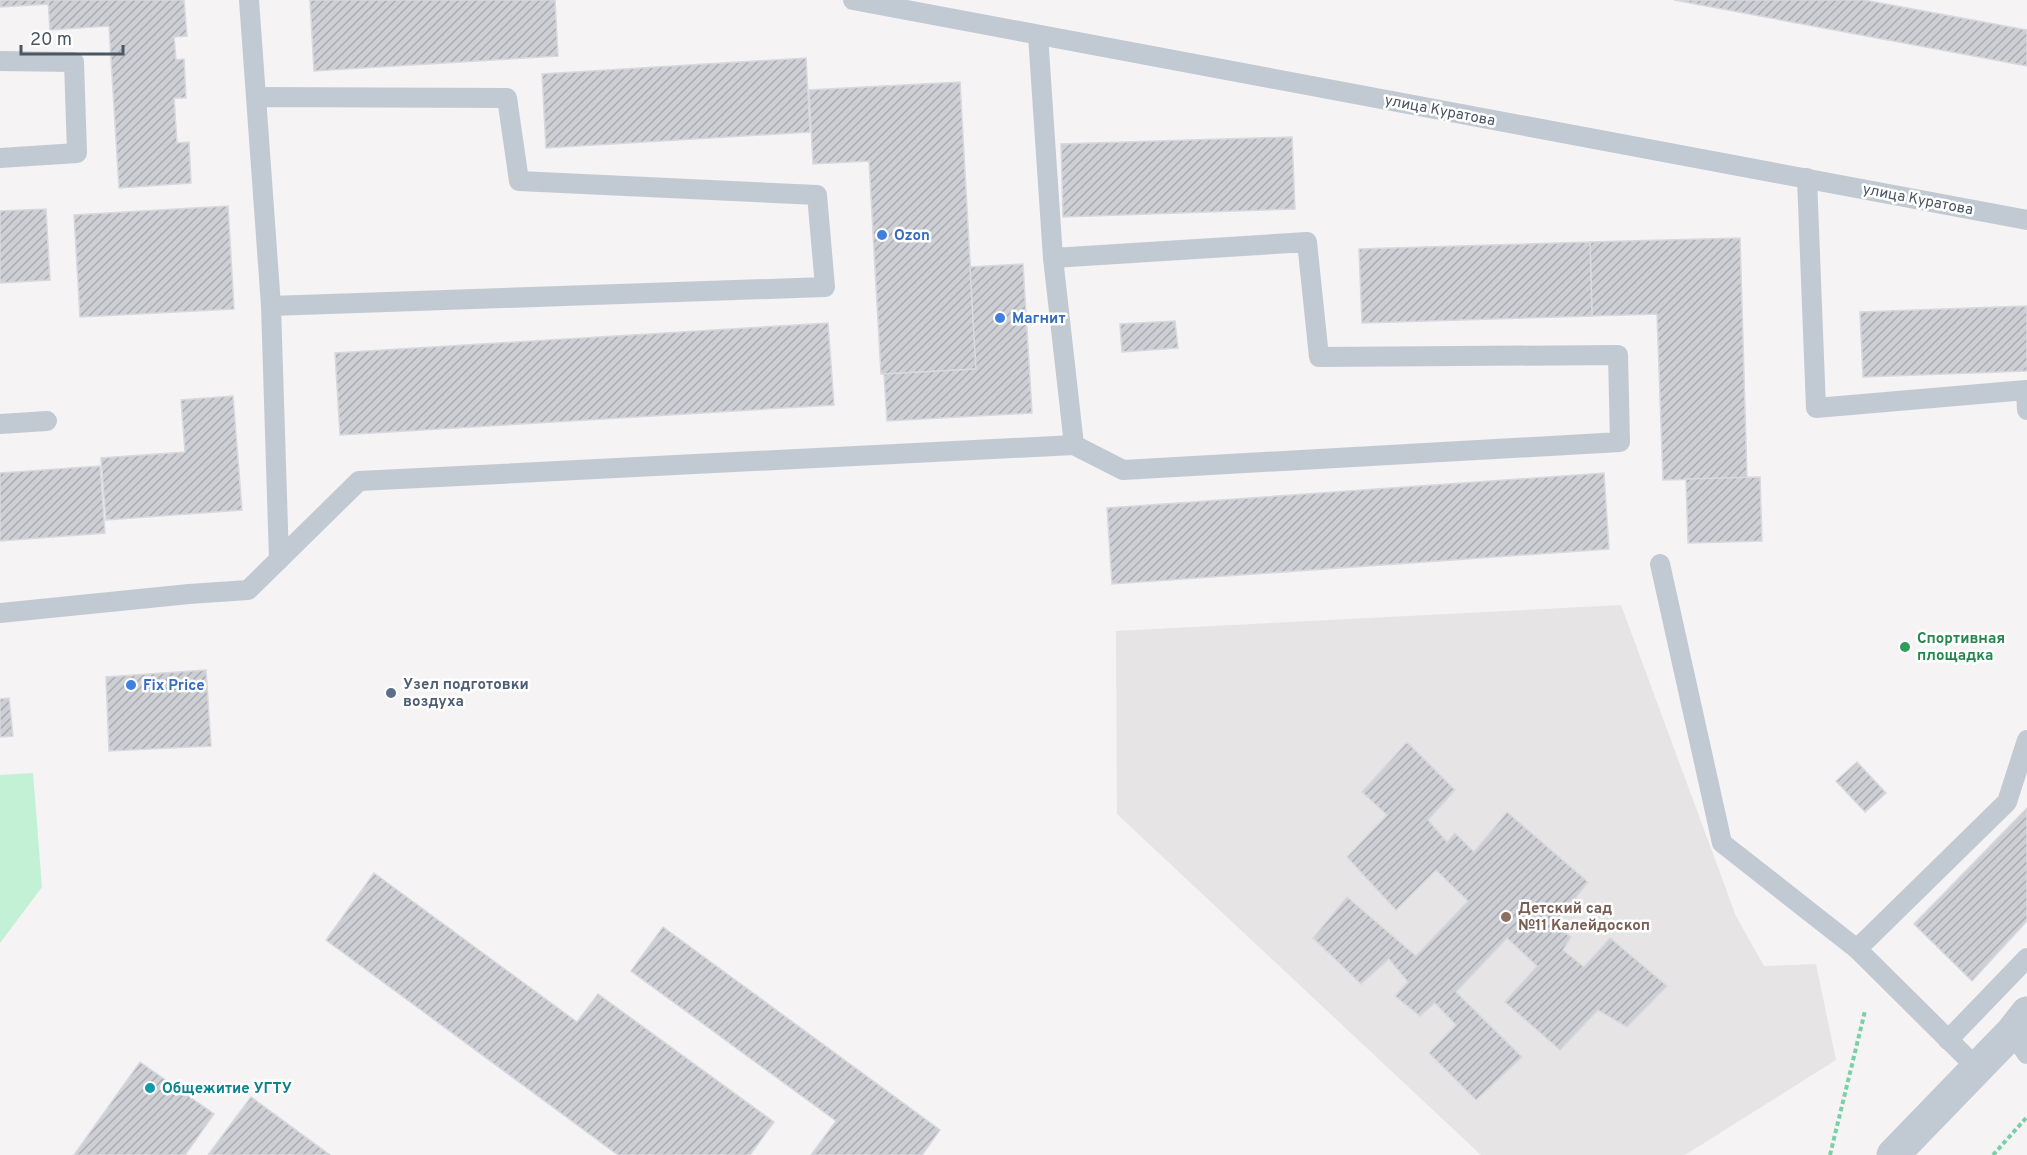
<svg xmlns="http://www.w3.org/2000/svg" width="2027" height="1155" font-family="Overpass,sans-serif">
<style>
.education{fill:#e6e4e5}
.green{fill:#c3f1d5}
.building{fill:url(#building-hatch);stroke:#d7d9de;stroke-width:1.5}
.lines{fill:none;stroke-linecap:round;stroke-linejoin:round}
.path{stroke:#7ad0a6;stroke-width:4;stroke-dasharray:4.5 3;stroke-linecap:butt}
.lane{stroke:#c1cad2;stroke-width:20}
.street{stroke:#c1cad2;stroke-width:33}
.shop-dot{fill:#3f7fe0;stroke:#fff;stroke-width:2}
.leisure-dot{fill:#2e9e5b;stroke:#fff;stroke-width:2}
.service-dot{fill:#5c6f8a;stroke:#fff;stroke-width:2}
.education-dot{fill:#8d6e63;stroke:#fff;stroke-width:2}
.culture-dot{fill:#0f9aa8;stroke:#fff;stroke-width:2}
.labels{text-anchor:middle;stroke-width:5;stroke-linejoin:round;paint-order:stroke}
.street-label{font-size:15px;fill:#4a5661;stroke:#fff}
.shop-label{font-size:15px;font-weight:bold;fill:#366cbe;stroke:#fff;text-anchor:start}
.leisure-label{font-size:15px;font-weight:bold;fill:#27864d;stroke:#fff;text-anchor:start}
.service-label{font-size:15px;font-weight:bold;fill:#4e5e75;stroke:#fff;text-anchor:start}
.education-label{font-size:15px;font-weight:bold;fill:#785e54;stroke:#fff;text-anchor:start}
.culture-label{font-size:15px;font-weight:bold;fill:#0d838f;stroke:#fff;text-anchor:start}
</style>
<defs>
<pattern id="building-hatch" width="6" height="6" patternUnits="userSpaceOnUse" patternTransform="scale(1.5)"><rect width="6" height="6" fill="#cdcfd5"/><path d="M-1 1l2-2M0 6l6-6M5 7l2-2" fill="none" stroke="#a8abb0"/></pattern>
</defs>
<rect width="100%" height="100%" fill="#f5f3f3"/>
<path class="education" d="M1621,605l115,311 28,50 52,-2 20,96 -151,95h-204l-364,-341 -1,-183z"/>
<path class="green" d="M33,773l9,114 -42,56v-168z"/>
<g class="building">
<path d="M0,0h48l1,4 -49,3z"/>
<path d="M48,0h136l3,36 -13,1 2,23 8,-1 2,39h-12l3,45 12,-1 2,41 -72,5 -10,-162 -59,4z"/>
<path d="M310,0h245l3,56 -244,15z"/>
<path d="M1674,0h190l163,30v36z"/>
<path d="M806,58l4,74 -264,16 -4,-74z"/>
<path d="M960,82l16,287 -95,5 -12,-213 -56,3 -4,-74z"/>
<path d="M1292,137l3,72 -232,8 -2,-73z"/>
<path d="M228,206l6,103 -154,8 -6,-102z"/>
<path d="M46,209l4,71 -50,3v-72z"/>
<path d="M1740,238l7,240 -84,2 -6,-166 -65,2 -2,-74z"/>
<path d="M1590,242l2,74 -230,7 -3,-74z"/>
<path d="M1023,264l9,149 -145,8 -3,-47 92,-5 -6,-102z"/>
<path d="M2027,306v65l-164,6 -3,-65z"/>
<path d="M1175,321l3,27 -56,4 -2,-28z"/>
<path d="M828,323l6,82 -494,30 -5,-82z"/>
<path d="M233,396l9,114 -136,10 -5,-62 84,-6 -4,-52z"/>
<path d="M100,466l5,67 -105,8v-68z"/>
<path d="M1604,473l5,76 -497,35 -5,-76z"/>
<path d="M1760,477l2,64 -74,2 -2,-64z"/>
<path d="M206,670l5,76 -102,5 -3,-74z"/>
<path d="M9,698l4,38 -13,1v-38z"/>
<path d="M1407,742l48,48 -27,30 19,22 8,-9 19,19 33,-40 81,70 -34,43 17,12 -8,13 21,17 26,-29 57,48 -40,41 -29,-17 -38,40 -55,-48 32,-36 -30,-28 -51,54 66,65 -46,43 -47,-47 27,-28 -21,-22 -15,13 -25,-20 13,-14 -19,-23 -28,25 -48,-46 34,-41 69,59 52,-55 -32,-31 -40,40 -49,-53 40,-42 -25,-23z"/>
<path d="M1857,762l29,31 -21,19 -29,-31z"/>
<path d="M2027,808v113l-55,60 -58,-57z"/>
<path d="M374,873l203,149 21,-28 176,128 -24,33h-132l-292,-215z"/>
<path d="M663,927l277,203 -18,25h-111l25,-34 -205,-150z"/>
<path d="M140,1062l74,52 -29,41h-111z"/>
<path d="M251,1097l79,58h-122z"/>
</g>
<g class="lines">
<g class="path">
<path d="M1830,1155l35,-144"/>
<path d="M1993,1155l34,-38"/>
</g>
<g class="lane">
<path d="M249,0l7,97"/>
<path d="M853,0l1174,220"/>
<path d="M1038,35l15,223 21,187"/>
<path d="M0,61l74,1 3,91 -77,5"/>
<path d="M1807,178l9,230 210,-18 1,20"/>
<path d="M271,306l-15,-209 251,1 12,83 298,14 8,92 -554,19 8,254"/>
<path d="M0,424l47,-3"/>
<path d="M1660,564l62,279 135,106"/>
<path d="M0,613l189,-19 59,-4 111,-109 715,-36 49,25 497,-28 -2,-87 -299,2 -12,-115 -254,16"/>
<path d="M2012,1032l15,22"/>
<path d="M1948,1040l79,-82"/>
<path d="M1977,1068l-120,-119 150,-147 20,-62"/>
</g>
<path class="street" d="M1893,1155l119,-123 15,-19"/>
</g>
<g class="shop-dot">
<circle cx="882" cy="235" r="6"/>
<circle cx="1000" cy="318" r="6"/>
<circle cx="131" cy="685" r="6"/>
</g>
<circle class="leisure-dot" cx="1905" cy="647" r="6"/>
<circle class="service-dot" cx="391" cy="693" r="6"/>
<circle class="education-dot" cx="1506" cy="917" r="6"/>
<circle class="culture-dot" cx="150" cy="1088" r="6"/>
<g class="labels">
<g class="street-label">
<text transform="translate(1440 110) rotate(11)" y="5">улица Куратова</text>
<text transform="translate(1918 199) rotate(11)" y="5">улица Куратова</text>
</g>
<g class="shop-label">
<text x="894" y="240">Ozon</text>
<text x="1012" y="323">Магнит</text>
<text x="143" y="690">Fix Price</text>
</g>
<g class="leisure-label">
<text x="1917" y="643">Спортивная<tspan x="1917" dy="17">площадка</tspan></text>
</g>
<g class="service-label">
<text x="403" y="689">Узел подготовки<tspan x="403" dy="17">воздуха</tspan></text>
</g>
<g class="education-label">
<text x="1518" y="913">Детский сад<tspan x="1518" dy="17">№11 Калейдоскоп</tspan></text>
</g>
<g class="culture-label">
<text x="162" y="1093">Общежитие УГТУ</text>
</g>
</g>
<path d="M21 45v9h102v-9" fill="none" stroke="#4a5661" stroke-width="3"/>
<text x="30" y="45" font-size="18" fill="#4a5661" stroke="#ffffff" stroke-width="4.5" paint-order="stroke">20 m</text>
</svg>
